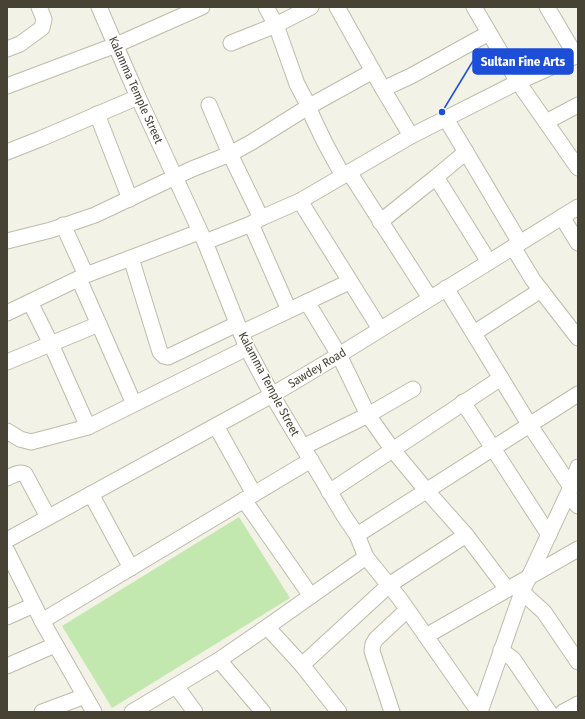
<svg xmlns="http://www.w3.org/2000/svg" width="585" height="719" font-family="'Fira Sans Condensed',sans-serif">
<style>
.green{fill:#c2e7af}
.lines{fill:none;stroke-linecap:round;stroke-linejoin:round}
.minor-casing{stroke:#bebba9;stroke-width:17}
.minor{stroke:#fff;stroke-width:15}
.labels{text-anchor:middle;stroke-width:3;stroke-linejoin:round;paint-order:stroke}
.street-label{font-size:12px;fill:#464335;stroke:#fff}
.leader{fill:none;stroke:#1d4ed8;stroke-width:1.5}
.callout-dot{fill:#1d4ed8;stroke:#fff;stroke-width:1.5}
.callout{fill:#1d4ed8;stroke:#1d4ed8;stroke-width:1.5}
.callout-label{font-size:13px;text-anchor:middle;font-weight:bold;fill:#fff}
</style>
<rect width="100%" height="100%" fill="#f3f2e6"/>
<path class="green" d="M239,517l51,81 -178,110 -50,-82z"/>
<g class="lines">
<defs>
<g id="minor">
<path d="M99,7l39,90 67,145 42,106 25,47 72,121 13,19 9,22 34,42 79,113"/>
<path d="M266,7l10,18 21,59 10,19 6,15 12,25 18,33"/>
<path d="M337,7l46,82 28,47"/>
<path d="M474,7l44,75 60,86"/>
<path d="M547,7l29,49"/>
<path d="M231,43l45,-18 35,-18"/>
<path d="M7,49l13,-5 22,-16 2,-9 -5,-12"/>
<path d="M7,86l109,-41 86,-38"/>
<path d="M383,89l28,-13 78,-43"/>
<path d="M209,105l21,49 31,64"/>
<path d="M97,114l33,85"/>
<path d="M446,119l20,33"/>
<path d="M546,122l32,-17"/>
<path d="M7,152l33,-13 98,-42"/>
<path d="M349,172l81,126"/>
<path d="M300,201l80,128"/>
<path d="M562,217l16,26"/>
<path d="M380,222l56,-45"/>
<path d="M251,224l38,86"/>
<path d="M63,225l23,50"/>
<path d="M7,241l44,-11 44,-15 97,-46 38,-15 22,-12 56,-35 65,-36"/>
<path d="M205,242l46,-18 10,-6 39,-17 111,-65 107,-54 60,-27"/>
<path d="M513,247l20,33 45,58"/>
<path d="M131,258l29,94 4,4 4,1 69,-33"/>
<path d="M489,262l-53,-85 30,-25 54,91"/>
<path d="M79,279l55,125"/>
<path d="M446,288l83,136 42,63"/>
<path d="M30,302l21,42 37,83"/>
<path d="M307,302l32,53 29,60 24,34 34,41 40,45 41,54"/>
<path d="M7,313l79,-38 113,-43"/>
<path d="M241,333l108,-51"/>
<path d="M474,333l67,-43"/>
<path d="M7,362l92,-38"/>
<path d="M463,402l86,133"/>
<path d="M216,426l38,68"/>
<path d="M7,431l13,8 11,3 57,-15 159,-79"/>
<path d="M303,447l65,-32 45,-26"/>
<path d="M7,478c5,-2 12,-7 18,-4l23,43"/>
<path d="M329,492l172,-114"/>
<path d="M91,494l40,74"/>
<path d="M568,495l10,11"/>
<path d="M244,500l67,96"/>
<path d="M357,535l221,-141"/>
<path d="M7,540l265,-145 67,-40 239,-148"/>
<path d="M7,551l35,70 52,91"/>
<path d="M522,592l22,20 34,50"/>
<path d="M7,617l27,-12"/>
<path d="M42,621l269,-161"/>
<path d="M267,627l35,38 37,47"/>
<path d="M426,636l152,-87"/>
<path d="M501,650l12,9 36,53"/>
<path d="M219,660l44,52"/>
<path d="M302,665l87,-80 77,-50"/>
<path d="M7,666l48,-21"/>
<path d="M176,686l19,26"/>
<path d="M42,712l43,-16"/>
<path d="M132,712l87,-52 48,-33 99,-70"/>
<path d="M392,712l-20,-61 1,-7 3,-5 31,-29"/>
<path d="M480,712l42,-120 49,-105 7,-20"/>
<path d="M563,712l15,-8"/>
</g>
</defs>
<use href="#minor" class="minor-casing"/>
<use href="#minor" class="minor"/>
</g>
<g class="labels">
<g class="street-label">
<text transform="translate(136 90) rotate(66)" y="4">Kalamma Temple Street</text>
<text transform="translate(317 368) rotate(-31)" y="4">Sawdey Road</text>
<text transform="translate(269 384) rotate(62)" y="4">Kalamma Temple Street</text>
</g>
</g>
<path class="leader" d="M442 112L473 61"/>
<circle class="callout-dot" cx="442" cy="112" r="4"/>
<rect class="callout" x="473" y="49" width="100" height="25" rx="4"/>
<g class="callout-label">
<text x="523" y="66">Sultan Fine Arts</text>
</g>
<rect width="585" height="719" fill="none" stroke="#464335" stroke-width="16"/>
</svg>
